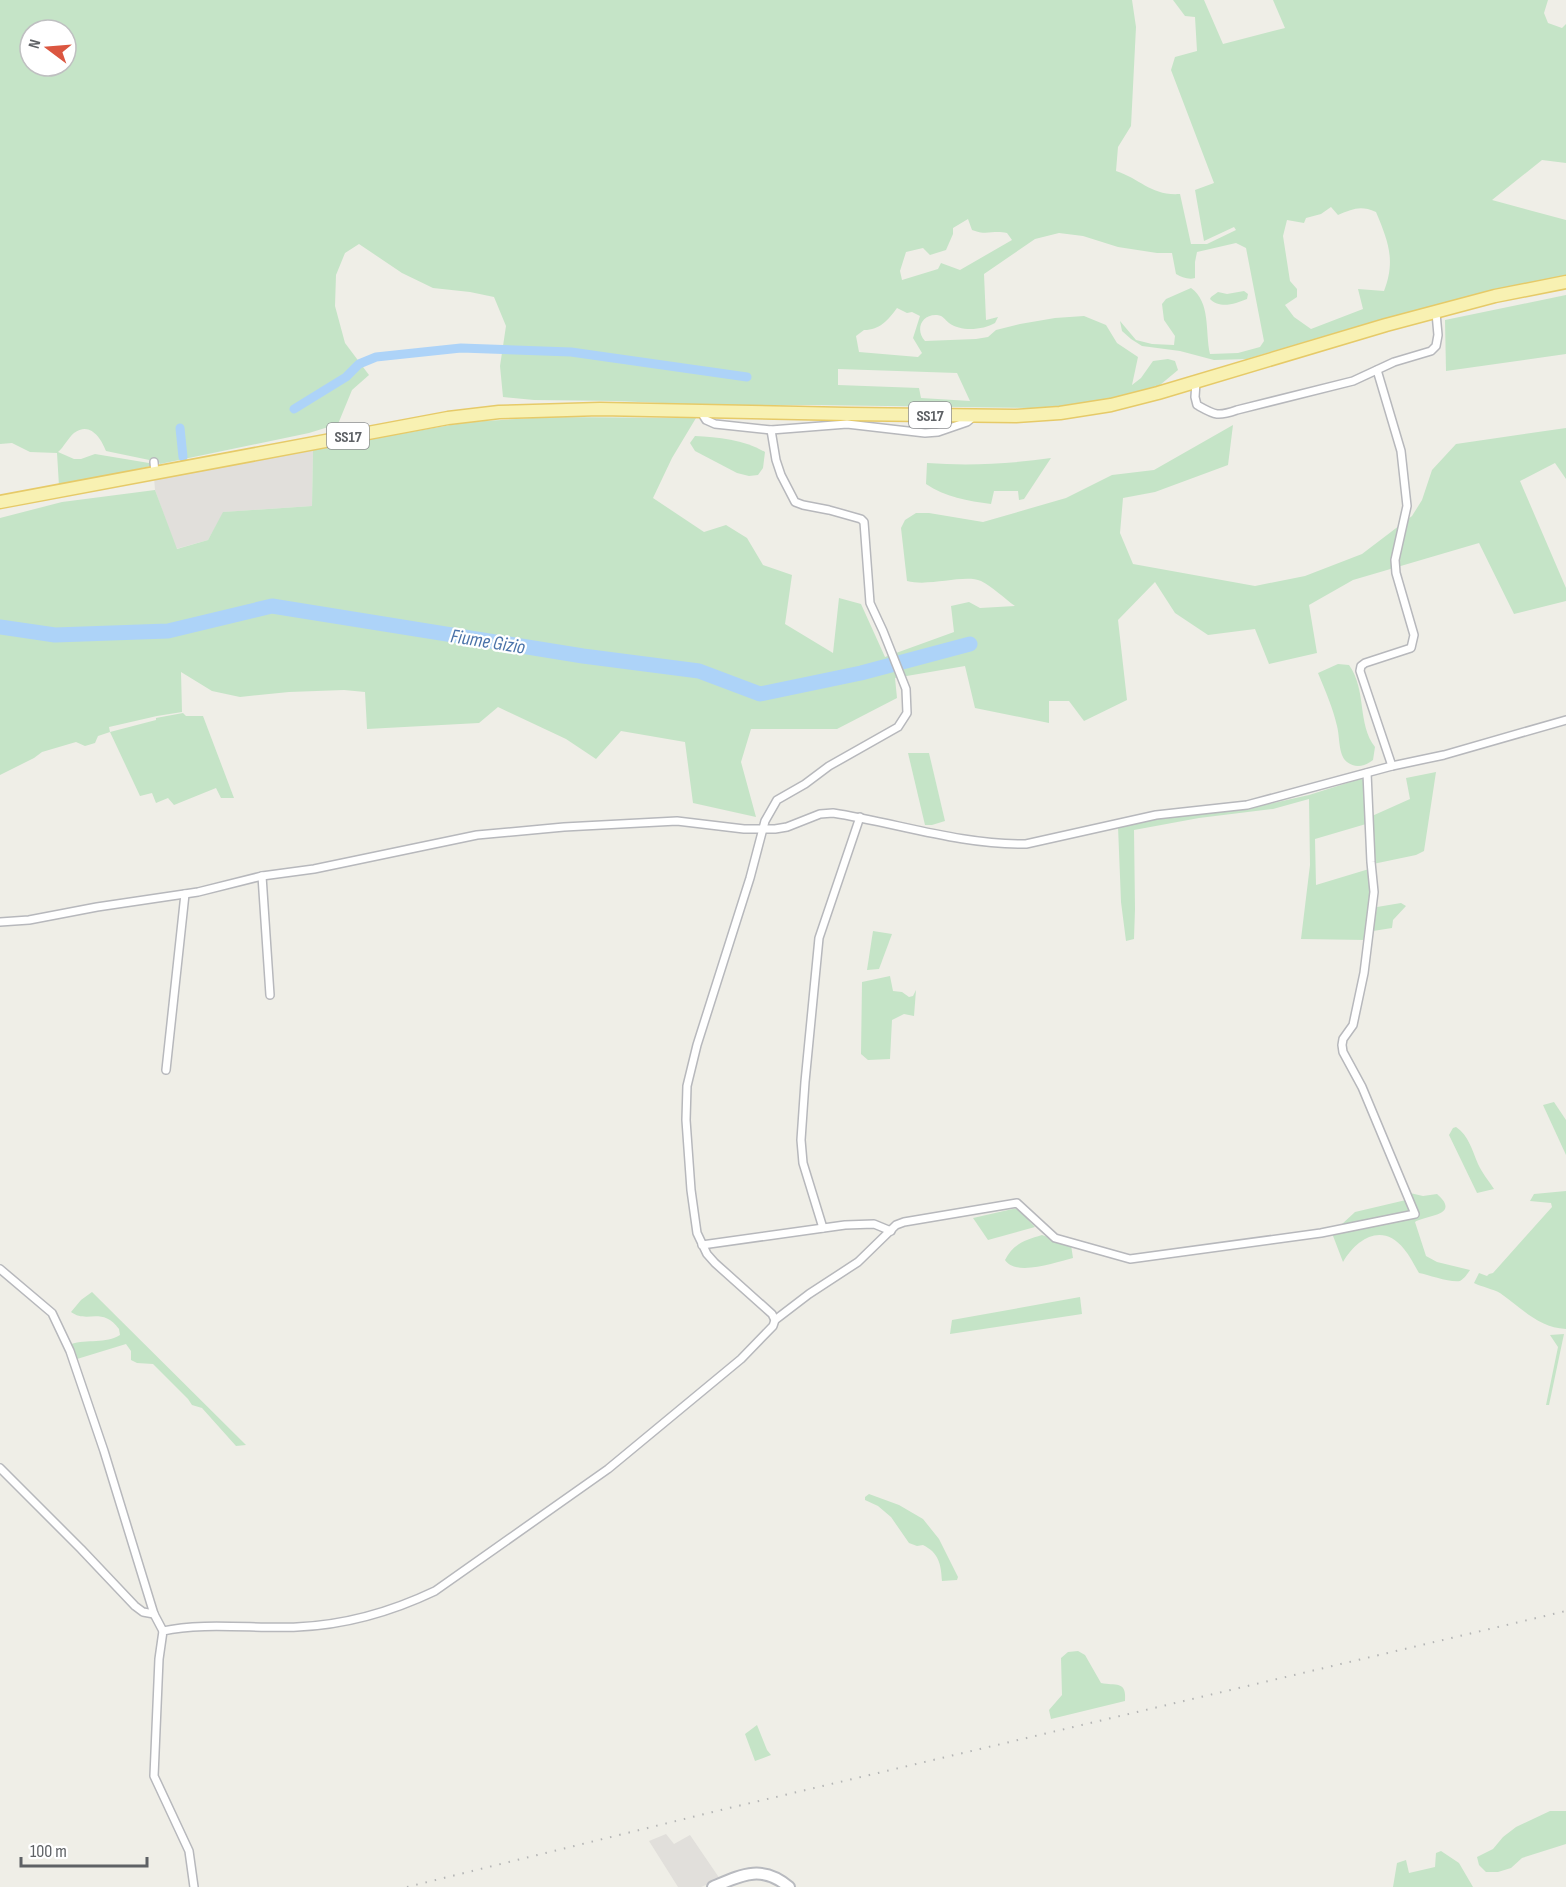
<svg xmlns="http://www.w3.org/2000/svg" width="1566" height="1887" font-family="'Sofia Sans Condensed',sans-serif">
<style>
.industrial{fill:#e1dfdb}
.green{fill:#c5e4c7;fill-rule:evenodd}
.lines{fill:none;stroke-linecap:round;stroke-linejoin:round}
.canal{stroke:#add3f8;stroke-width:9}
.river{stroke:#add3f8;stroke-width:15}
.minor-casing{stroke:#b7b8bc;stroke-width:10}
.secondary-casing{stroke:#b8babf;stroke-width:14}
.primary-casing{stroke:#e6ca68;stroke-width:15}
.minor{stroke:#fff;stroke-width:7}
.secondary{stroke:#fff;stroke-width:10}
.primary{stroke:#f8f1b2;stroke-width:12}
.rail{stroke:#b4b5b5;stroke-width:2;stroke-dasharray:1.5 8;stroke-linecap:butt}
.labels{text-anchor:middle;stroke-width:4.5;stroke-linejoin:round;paint-order:stroke}
.shield{fill:#fff;stroke:#8e9093;stroke-width:1.5}
.shield-label{font-size:16px;font-weight:bold;fill:#5e6165}
.water-label{font-size:20px;font-style:italic;fill:#4b73a9;stroke:#fff}
</style>
<rect width="100%" height="100%" fill="#efeee7"/>
<g class="industrial">
<path d="M313,449l-1,57 -88,6 -16,28 -32,9 -21,-59 -1,-13z"/>
<path d="M666,1834l8,10 16,-9 30,44 -19,8h-23l-29,-46z"/>
</g>
<g class="green">
<path d="M0,0h1132l4,27 -5,99 -13,21 -2,24c25,8 35,25 64,23l11,50h16l29,-14 -2,-3 -30,14 -9,-51 19,-7 -43,-113 4,-13 22,-6 -2,-34 -10,-1 -12,-16h31l19,44 62,-16 -12,-28h275l-4,13 4,10 14,5 4,-4v139l-24,-3 -50,40 74,20v59l-197,44 -122,36 -33,1 -34,-9 -38,-5 -11,-7 -9,-8 -2,-10 16,19 16,4 22,1 1,-9 -11,-16 -2,-16 4,-5 25,-11c20,14 14,44 19,66l28,-1 22,-6 4,-6 -18,-93 -10,-5 -39,9 -2,10v16c-6,2 -14,-1 -19,-4l-4,-21h-15l-39,-6 -35,-11 -24,-3 -24,6 -51,35 2,46 12,-3 -3,6c-12,7 -34,9 -46,0 -5,-4 -5,-7 -12,-8 -16,-1 -22,15 -12,26l51,-2 12,-2 8,-7 24,-6 35,-6 29,-2 22,9 11,18 21,14 -6,28 9,-7 12,-17 15,-2 7,2 3,9 -18,15 -8,3 -56,14 -29,4 -35,2 -220,-3 -81,1 -115,-5 -82,-1 -31,-3 -3,-31 6,-40 -12,-29 -24,-5 -37,-4 -31,-15 -43,-29 -14,9 -9,22 -1,31 10,37 24,32 -17,15 -14,34 -29,9 -149,31 -1,-2 -53,-11c-5,-13 -16,-30 -32,-18 -6,5 -10,14 -16,19l16,7h7l14,-5 54,9 2,3 -92,20 -2,-33 -27,-1 -18,-9 -12,1zM30,30h36v36h-36zM1331,207l7,8c15,-6 22,-10 38,-3 12,29 20,48 8,79l-26,-2 5,20 -52,20 -17,-12 -9,-12 12,-8v-8l-7,-8 -7,-45 4,-16 17,3 2,-5 15,-4zM968,219l4,11c15,6 20,0 35,3l5,7 -52,30 -19,-7 -3,6 -36,11 -2,-9 6,-19 17,-4 7,7 16,-5 7,-16v-6zM897,308l10,5 5,-1 8,4 -7,22 9,15 -4,4 -59,-5 -3,-16 8,-6c16,0 24,-10 33,-22zM838,369l119,4 13,28 -49,-3 -2,-10 -81,-3z"/>
<path d="M1244,291l4,3 -1,5c-12,5 -27,10 -37,0l1,-2 7,-5 9,2z"/>
<path d="M1566,295v59l-120,17 -1,-51z"/>
<path d="M548,417l148,1 -24,40 -19,40 51,34 22,-7 21,13 16,27 29,10 -7,49 48,29 6,-55 22,6 24,53 69,-25 -3,-26 18,-4 11,6 35,-2c-10,-7 -22,-19 -34,-25 -17,-7 -51,6 -74,0l-6,-53 4,-8 11,-7h13l54,9 83,-24 46,-23 42,-5 79,-45 -5,40 -73,27 -32,6 -3,35 13,31 122,22 50,-10 57,-22 50,-38 10,-16 10,-30 24,-26 110,-16v51l-11,-16 -35,18 46,107v13l-52,13 -35,-71 -126,37 -44,25 8,48 -48,11 -14,-35 -47,6 -33,-22 -20,-31 -37,38 9,80 -43,21 -15,-20h-20v22l-74,-15 -10,-42 -70,12 2,20 -60,31h-86l-10,33 15,55 -63,-14 -8,-61 -64,-11 -25,28 -30,-20 -68,-32 -19,16 -112,6 -2,-37 -21,-2 -55,2 -49,5 -28,-6 -31,-19 1,40 -25,4 -48,11 1,5 -12,4 -3,7 -10,3 -9,-4 -34,10 -8,6 -34,17v-257l62,-16 93,-12 22,59 31,-9 15,-28 89,-6 1,-57 155,-27z"/>
<path d="M695,436c23,1 50,4 70,16l-2,16 -5,7 -9,1 -12,-3 -42,-22 -5,-8z"/>
<path d="M1051,458l-27,41 -5,1 -1,-9h-24l-3,13c-23,-3 -46,-7 -65,-20l1,-21c42,3 82,1 124,-5z"/>
<path d="M1338,664l11,1c18,25 8,59 26,82l-2,13c-8,6 -17,9 -26,2 -9,-7 -7,-25 -10,-36 -4,-18 -12,-36 -19,-53z"/>
<path d="M183,713l3,3h17l31,82h-13l-5,-10 -42,17 -6,-7 -12,5 -4,-10 -12,3 -30,-64 46,-12v-2z"/>
<path d="M908,753h21l16,68 -13,4h-7z"/>
<path d="M1436,772l-12,79 -8,4 -43,9 -1,-48 38,-17 -4,-21z"/>
<path d="M1363,778l3,46 -51,15 1,46 53,-16 1,17 -4,54 -65,-1 9,-74 -1,-66 -36,10 -74,9 -65,12 1,79 -1,30 -8,2 -5,-39 -3,-76 57,-10 94,-12 40,-9z"/>
<path d="M1401,903l5,3 -13,14 -1,8 -19,3 4,-24z"/>
<path d="M873,931l19,3 -13,35 -12,1z"/>
<path d="M890,976l3,15 9,1 7,5 4,-1 3,-6 -2,26 -10,-2 -12,6 -2,39 -22,1 -7,-6 1,-72z"/>
<path d="M1554,1102l12,18v35l-23,-50z"/>
<path d="M1456,1127c13,9 16,23 22,37 4,9 11,17 16,25l-17,4 -28,-58 4,-7z"/>
<path d="M1566,1191v138c-28,-1 -44,-21 -66,-36 -7,-4 -18,-6 -26,-10l5,-10 8,3 2,-2 4,-1 59,-66 -1,-4 -21,-2 4,-7z"/>
<path d="M1410,1193l13,3 14,-2c25,22 -12,21 -22,28l11,34 11,6 33,8c-2,3 -6,9 -10,11 -9,2 -31,-6 -41,-8 -5,-8 -9,-17 -15,-24 -21,-27 -47,-11 -61,13l-13,-34 11,-3 14,-13 51,-12 -1,-4z"/>
<path d="M1017,1208l18,19 -47,13 -15,-22z"/>
<path d="M1042,1235l29,10 2,13c-17,4 -57,19 -68,2 8,-16 20,-20 37,-25z"/>
<path d="M92,1292l154,153 -10,1 -34,-38 -10,-3 -4,-6 -35,-35 -16,-1 -6,-3v-9l-5,-7 -49,15 -6,-15c16,-5 35,0 49,-9l-1,-6c-17,-23 -32,-5 -48,-17l10,-12z"/>
<path d="M1080,1297l2,17 -132,20 2,-14z"/>
<path d="M1564,1334l-15,71h-3l12,-58 -8,-12z"/>
<path d="M869,1494l30,11 24,14 16,20 19,38 -1,3 -15,1c-1,-17 -3,-28 -19,-36l-6,1 -8,-3 -18,-26 -13,-11 -13,-6v-3z"/>
<path d="M1078,1651l7,4 16,28c14,3 26,-3 24,18l-74,18 -2,-9 13,-15 -1,-37 7,-6z"/>
<path d="M757,1725l10,25 4,5 -16,6 -10,-27z"/>
<path d="M1550,1811h16v33l-44,14 -11,10 -13,4h-12l-7,-7 -2,-8 16,-8 10,-12 13,-10z"/>
<path d="M1441,1851l18,12 14,24h-80l4,-24 9,-3 3,13 26,-6 1,-14z"/>
</g>
<g class="lines">
<g class="canal">
<path d="M294,409l52,-32 13,-13 17,-7 85,-9 110,4 176,25"/>
<path d="M180,428l3,29"/>
</g>
<path class="river" d="M0,627l55,8 113,-4 104,-25 311,50 116,15 61,23 101,-21 109,-29"/>
<defs>
<g id="minor">
<path d="M1377,370l24,81 6,55 -12,54 1,13 18,62 -3,13 -46,15 -4,3 -1,5 32,95"/>
<path d="M1196,382l-1,15 2,8c18,10 20,12 40,5l116,-29 41,-19 37,-11 5,-5 2,-11 -2,-22"/>
<path d="M701,412l5,8 9,4 56,6 76,-6 78,9 13,-1 29,-10 6,-5"/>
<path d="M771,430l5,30 5,15 14,27 8,3 26,5 32,9 3,3 6,81 13,28 23,58 1,24 -9,14 -69,39 -24,18 -28,16 -12,21 -15,57 -53,167 -10,41 -1,34 5,70 6,43 10,21 8,9 57,51 3,6"/>
<path d="M154,462l1,11"/>
<path d="M262,876l8,119"/>
<path d="M0,922l29,-2 68,-13 101,-15 64,-16 52,-7 163,-34 87,-8 113,-6 67,8h31l12,-2 33,-13 13,-1c64,10 128,32 193,31l130,-29 91,-10 145,-39 52,-11 122,-35"/>
<path d="M166,1070l19,-176"/>
<path d="M823,1228l-20,-65 -2,-23 4,-58 14,-144 41,-121"/>
<path d="M702,1245l143,-20 29,-1 17,7"/>
<path d="M0,1269l52,44 18,38 34,100 50,163 9,17"/>
<path d="M0,1468l81,81 54,57 8,6 11,2"/>
<path d="M194,1887l-5,-36 -35,-75 5,-117 4,-28c39,-9 94,-2 134,-4 48,-2 96,-16 138,-36l173,-122 133,-110 32,-33 2,-6 34,-26 49,-32 38,-37 8,-3 113,-19 38,35 75,21 191,-26 94,-19 -53,-127 -19,-35 -1,-7 1,-6 10,-14 11,-52 10,-81 -3,-30 -4,-89"/>
</g>
<path id="secondary" d="M713,1887c28,-12 49,-23 76,0"/>
<path id="primary" d="M0,502l448,-84 51,-6 101,-3 247,5 169,2 44,-3 51,-8 47,-12 228,-68 109,-29 71,-14"/>
</defs>
<use href="#minor" class="minor-casing"/>
<use href="#secondary" class="secondary-casing"/>
<use href="#primary" class="primary-casing"/>
<use href="#minor" class="minor"/>
<use href="#secondary" class="secondary"/>
<use href="#primary" class="primary"/>
<path class="rail" d="M407,1887l318,-78 841,-198"/>
</g>
<g class="labels">
<g class="shield">
<rect x="909" y="402" width="42" height="26" rx="4.5"/>
<rect x="327" y="423" width="42" height="26" rx="4.5"/>
</g>
<g class="shield-label">
<text x="930" y="421">SS17</text>
<text x="348" y="442">SS17</text>
</g>
<g class="water-label">
<text transform="translate(488 641) rotate(9)" y="7">Fiume Gizio</text>
</g>
</g>
<g transform="translate(48 48) rotate(286)"><circle r="28" fill="#ffffff" stroke="#bfc0c1" stroke-width="1.5"/>
<path d="M0-4.5L10 22L0 15L-10 22Z" fill="#db5640"/>
<text y="-9" font-size="16" font-weight="bold" text-anchor="middle" fill="#5e6165">N</text>
</g>
<path d="M21 1857v9h126v-9" fill="none" stroke="#5e6165" stroke-width="3"/>
<text x="30" y="1857" font-size="18" fill="#5e6165" stroke="#ffffff" stroke-width="4.5" paint-order="stroke">100 m</text>
</svg>
